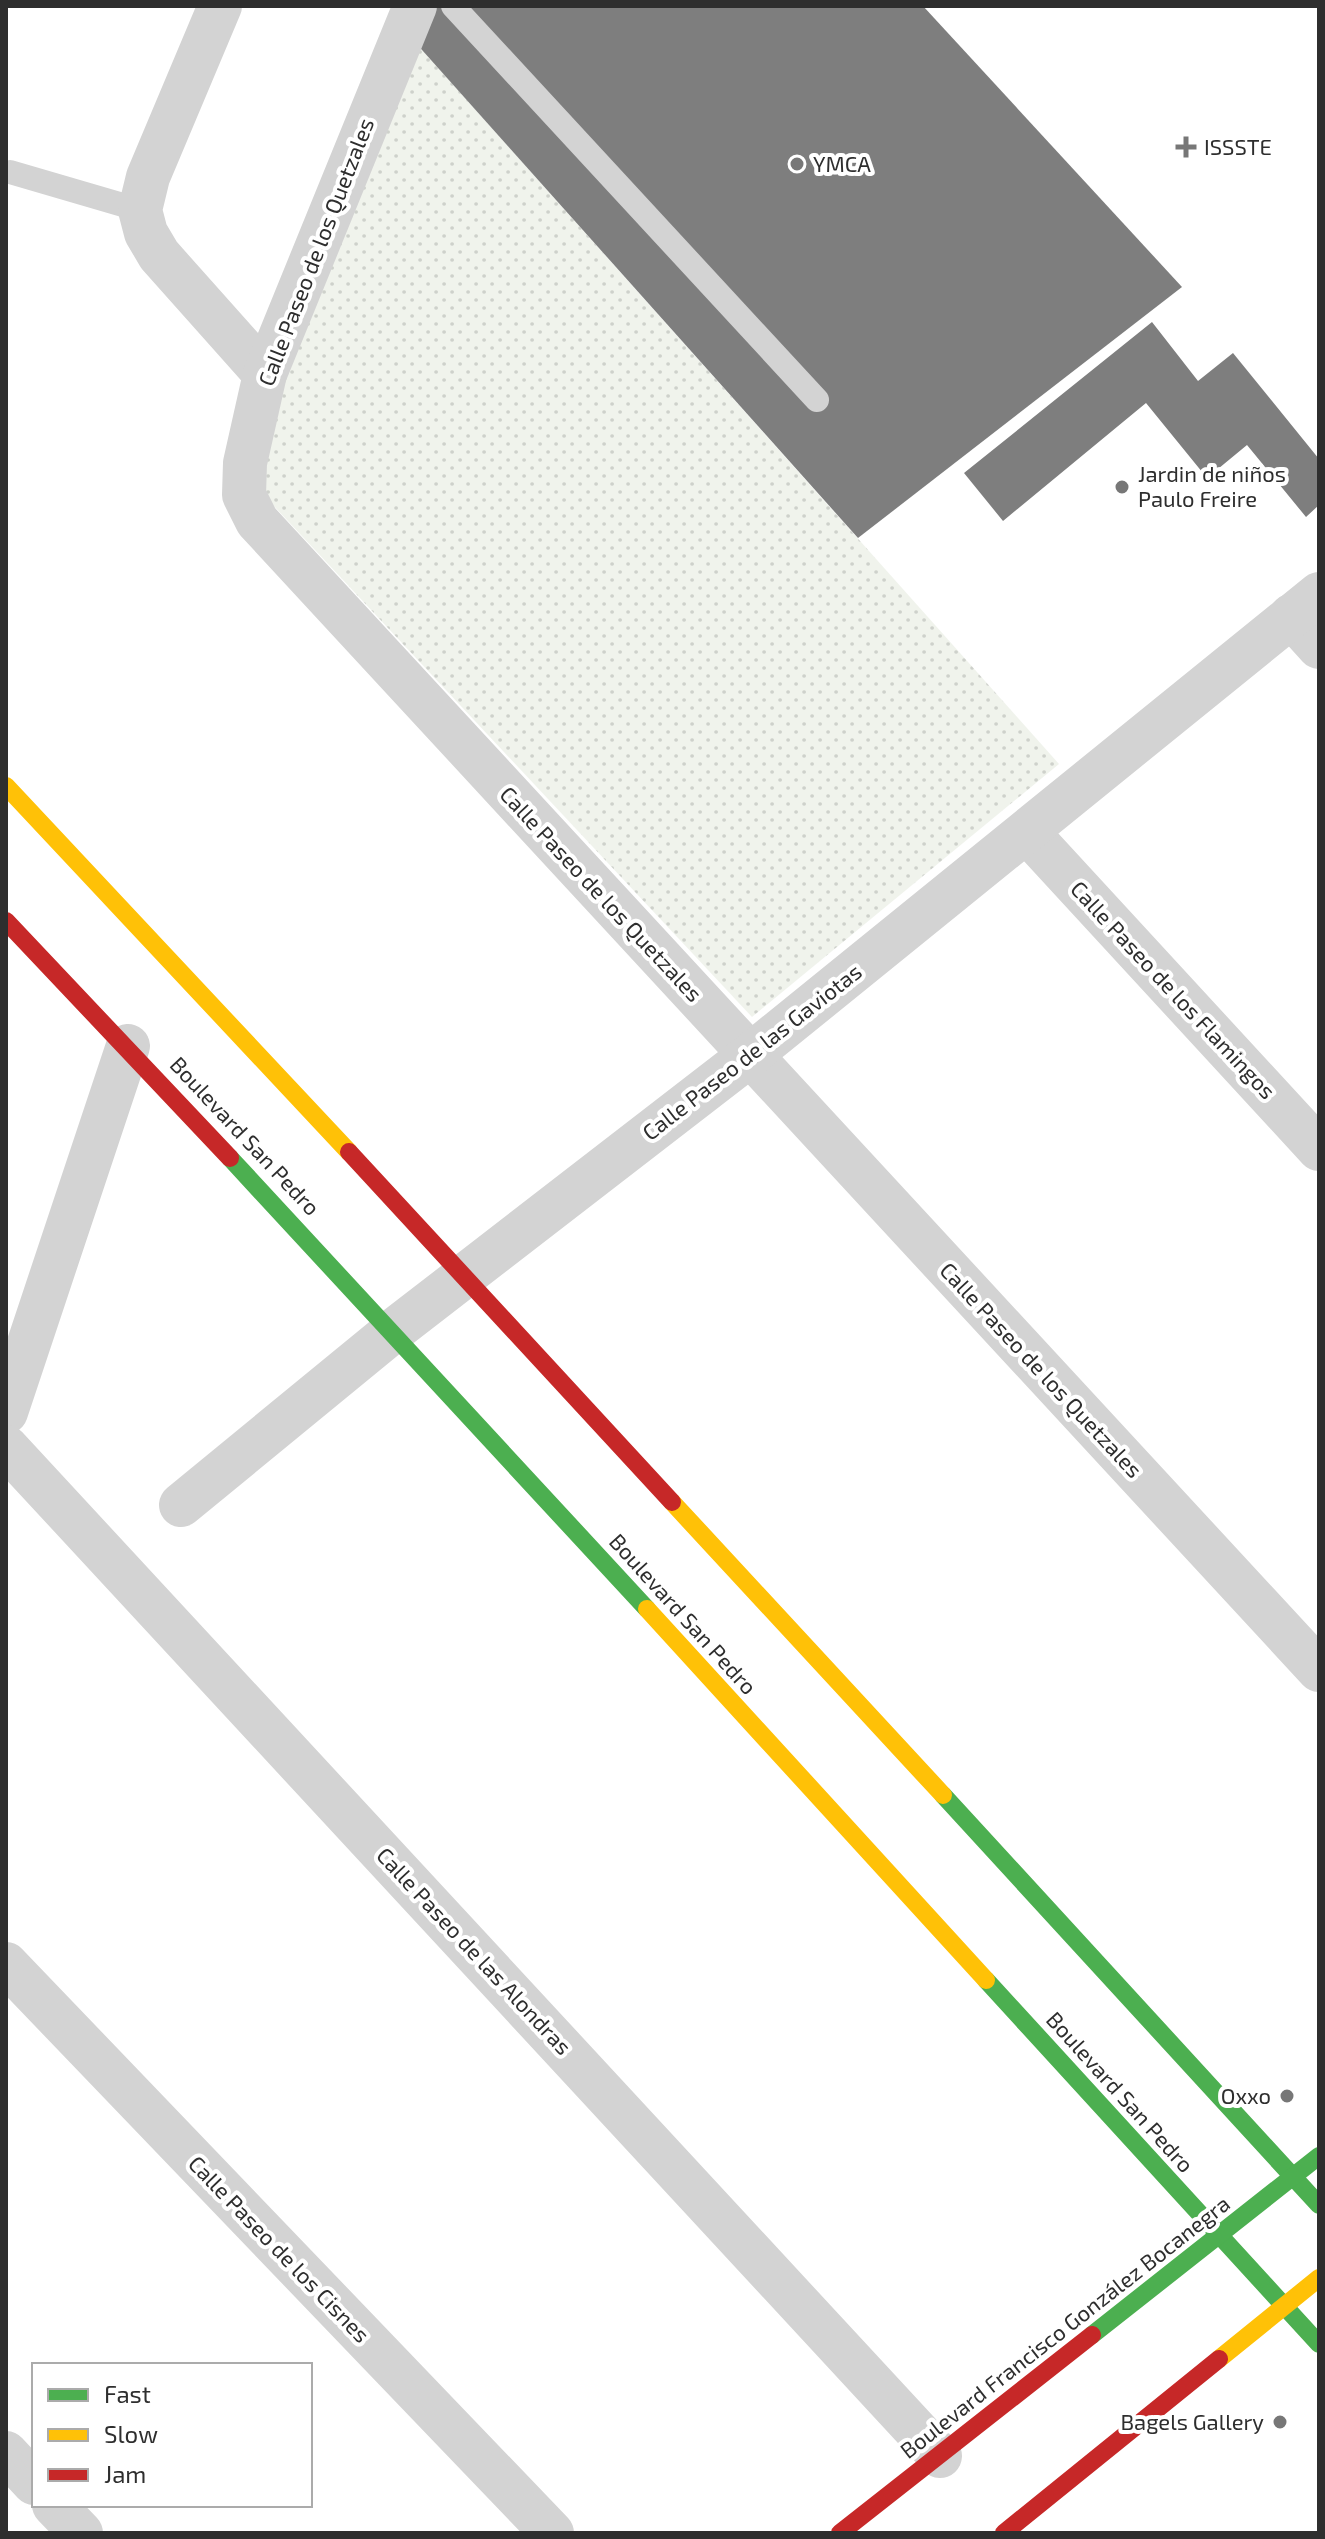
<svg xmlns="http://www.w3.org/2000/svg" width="1325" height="2539" font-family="'Exo 2',sans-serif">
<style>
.park{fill:url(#park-dots)}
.building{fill:#7e7e7e}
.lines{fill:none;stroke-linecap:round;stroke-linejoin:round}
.lane{stroke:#d3d3d3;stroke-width:24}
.street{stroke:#d3d3d3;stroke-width:44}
.fast{stroke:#4caf50;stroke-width:18}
.slow{stroke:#ffc107;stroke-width:18}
.jam{stroke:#c62828;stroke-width:18}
.poi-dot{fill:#777;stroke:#fff;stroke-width:3}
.labels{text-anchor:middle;stroke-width:8;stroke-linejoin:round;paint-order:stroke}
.poi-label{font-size:22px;fill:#2e2e2e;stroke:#fff;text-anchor:start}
.street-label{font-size:22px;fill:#2e2e2e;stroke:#fff}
</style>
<defs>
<pattern id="park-dots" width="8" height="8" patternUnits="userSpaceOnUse" patternTransform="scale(2)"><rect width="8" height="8" fill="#f0f3ec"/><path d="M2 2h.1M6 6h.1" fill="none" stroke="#ced1cb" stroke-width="1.8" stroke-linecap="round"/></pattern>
</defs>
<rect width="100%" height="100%" fill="#fff"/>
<path class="park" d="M414,41l645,723 -307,253 -495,-529 26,-126z"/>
<g class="building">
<path d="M434,6h489l259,281 -324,251 -444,-497z"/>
<path d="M1152,322l46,59 35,-28 86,106v46l-13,12 -59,-72 -40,33 -61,-75 -143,118 -39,-48z"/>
</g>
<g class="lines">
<g class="lane">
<path d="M453,6l364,394"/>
<path d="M10,172l130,38"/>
</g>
<g class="street">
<path d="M220,6l-72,171 -8,33 6,23 13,22 106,119"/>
<path d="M415,6l-150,368 -20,89 -1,32 13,26 1062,1149"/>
<path d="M1291,616l28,31"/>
<path d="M1027,832l292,317"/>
<path d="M6,1412l122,-366"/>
<path d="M6,1447l934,1009"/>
<path d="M181,1505l212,-174 356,-275 570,-462"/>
<path d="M6,1964l546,569"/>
<path d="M6,2453l28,30"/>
<path d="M54,2505l27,28"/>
</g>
<g class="fast">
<path d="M230,1158l417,451"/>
<path d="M943,1795l376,410"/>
<path d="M986,1980l333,364"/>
<path d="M1092,2335l227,-179"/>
</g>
<g class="slow">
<path d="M6,786l343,366"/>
<path d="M672,1502l271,293"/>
<path d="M647,1609l339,371"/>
<path d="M1219,2359l100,-81"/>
</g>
<g class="jam">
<path d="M6,921l224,237"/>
<path d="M349,1152l323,350"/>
<path d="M840,2533l252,-198"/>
<path d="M1004,2533l215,-174"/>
</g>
</g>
<g class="poi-dot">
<path d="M1182 135h8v8h8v8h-8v8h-8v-8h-8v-8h8z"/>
<circle cx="797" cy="164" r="8"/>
<circle cx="1122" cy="487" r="8"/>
<circle cx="1287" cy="2096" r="8"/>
<circle cx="1280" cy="2422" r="8"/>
</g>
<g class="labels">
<g class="poi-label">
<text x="1204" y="155">ISSSTE</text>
<text x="813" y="172">YMCA</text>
<text x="1138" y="482">Jardin de niños<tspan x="1138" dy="25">Paulo Freire</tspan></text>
<text x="1271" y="2104" text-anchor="end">Oxxo</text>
<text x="1264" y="2430" text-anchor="end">Bagels Gallery</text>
</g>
<g class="street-label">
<text transform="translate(316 252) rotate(-69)" y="8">Calle Paseo de los Quetzales</text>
<text transform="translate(601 894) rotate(47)" y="8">Calle Paseo de los Quetzales</text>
<text transform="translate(1173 990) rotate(47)" y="8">Calle Paseo de los Flamingos</text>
<text transform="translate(752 1052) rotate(-38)" y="8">Calle Paseo de las Gaviotas</text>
<text transform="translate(245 1136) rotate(47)" y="8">Boulevard San Pedro</text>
<text transform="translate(1041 1370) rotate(47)" y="8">Calle Paseo de los Quetzales</text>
<text transform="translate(683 1614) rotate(48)" y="8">Boulevard San Pedro</text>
<text transform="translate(474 1951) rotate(47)" y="8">Calle Paseo de las Alondras</text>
<text transform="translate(1120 2092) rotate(48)" y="8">Boulevard San Pedro</text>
<text transform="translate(279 2249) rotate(46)" y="8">Calle Paseo de los Cisnes</text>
<text transform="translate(1065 2327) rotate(-38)" y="8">Boulevard Francisco González Bocanegra</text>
</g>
</g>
<rect width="1325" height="2539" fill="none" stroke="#2e2e2e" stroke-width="16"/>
<rect x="32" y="2363" width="280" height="144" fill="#ffffff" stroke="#ababab" stroke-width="2"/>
<rect x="48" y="2389" width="40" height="12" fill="#4caf50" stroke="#ababab" stroke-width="2"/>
<text x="104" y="2403" font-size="24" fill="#2e2e2e">Fast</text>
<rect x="48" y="2429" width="40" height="12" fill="#ffc107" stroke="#ababab" stroke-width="2"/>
<text x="104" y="2443" font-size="24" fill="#2e2e2e">Slow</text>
<rect x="48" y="2469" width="40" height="12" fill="#c62828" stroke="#ababab" stroke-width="2"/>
<text x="104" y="2483" font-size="24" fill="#2e2e2e">Jam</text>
</svg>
